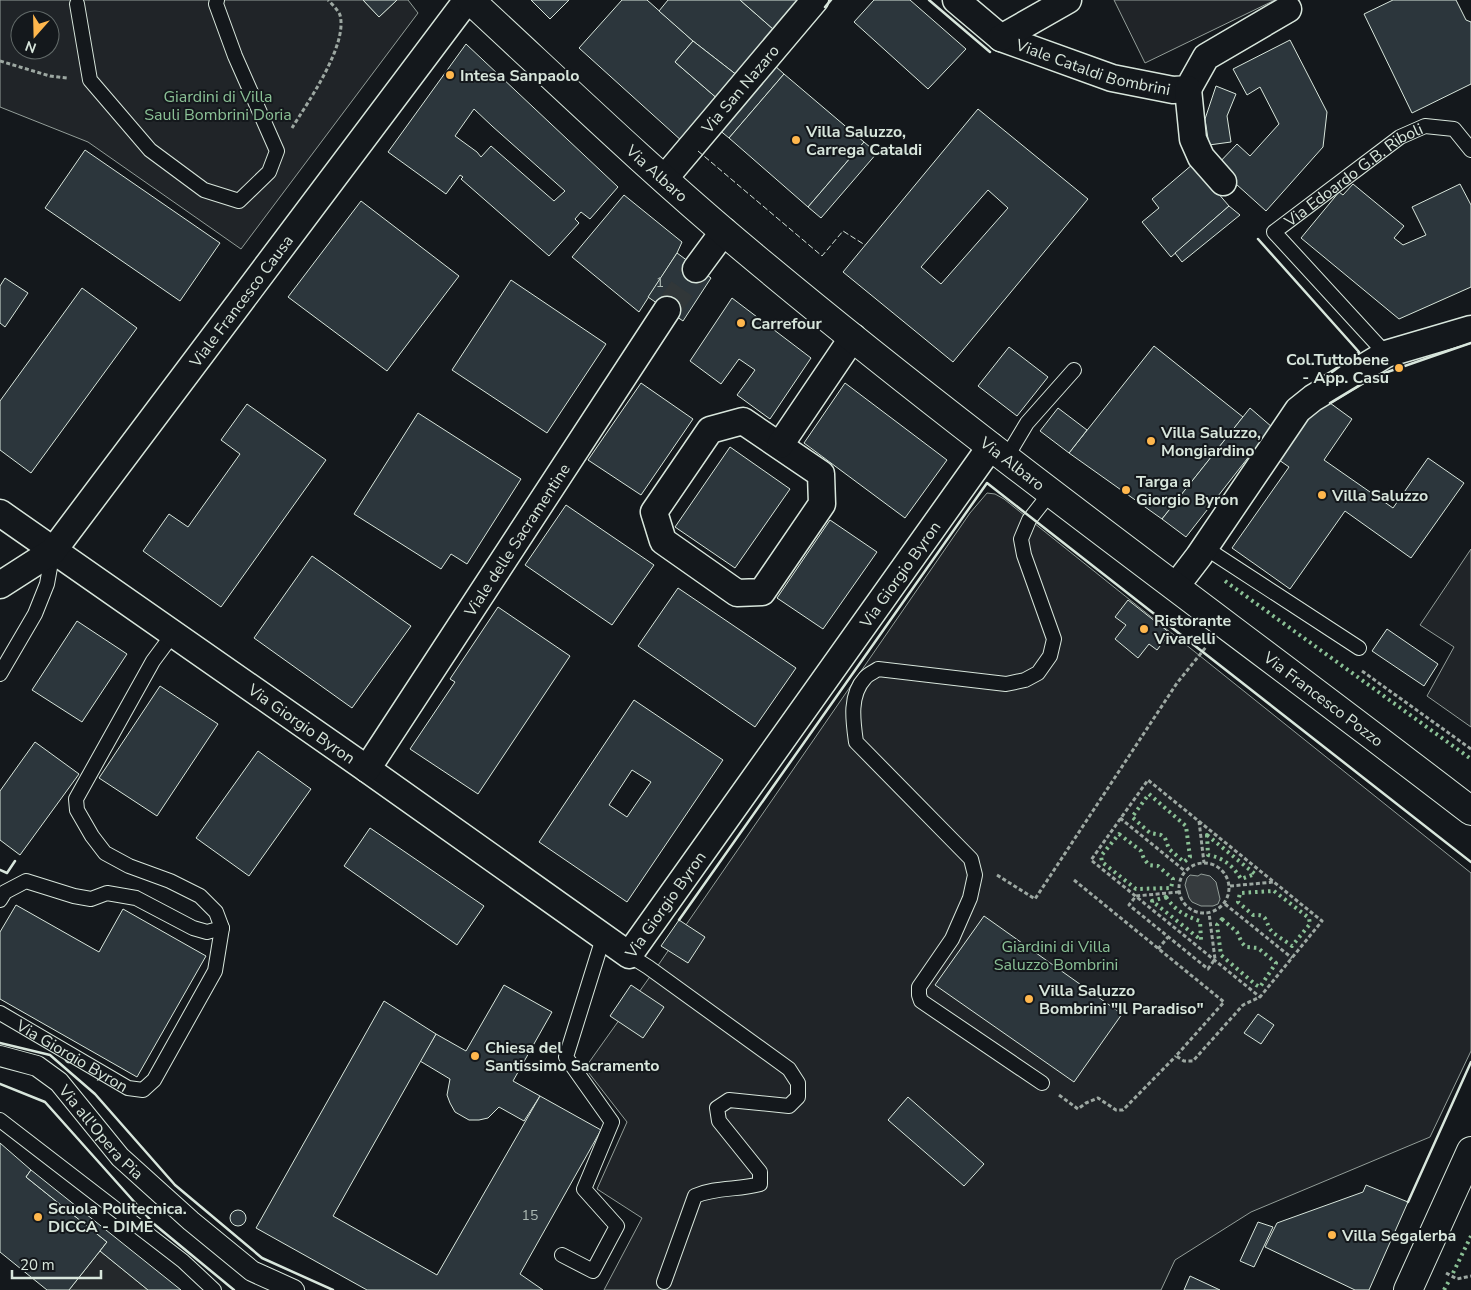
<svg xmlns="http://www.w3.org/2000/svg" width="1471" height="1290" font-family="'Nunito Sans',sans-serif">
<style>
.green{fill:#202428;stroke:#939e99;fill-rule:evenodd}
.parking{fill:#24282b;stroke:#939e99}
.water{fill:#363b3e;stroke:#939e99}
.building{fill:#2c363c;stroke:#d8e6dc;fill-rule:evenodd}
.lines{fill:none;stroke-linecap:round;stroke-linejoin:round}
.minor-tunnel{stroke:#313739;stroke-width:26;stroke-dasharray:26 13;stroke-linecap:butt}
.service-casing{stroke:#d8e6dc;stroke-width:16}
.pedestrian-casing{stroke:#d8e6dc;stroke-width:22}
.minor-casing{stroke:#d8e6dc;stroke-width:29}
.secondary-casing{stroke:#d8e6dc;stroke-width:30}
.path{stroke:#9da8a2;stroke-width:3;stroke-dasharray:4 2.5;stroke-linecap:butt}
.service{stroke:#14181c;stroke-width:14}
.pedestrian{stroke:#14181c;stroke-width:20}
.minor{stroke:#14181c;stroke-width:26}
.secondary{stroke:#14181c;stroke-width:28}
.hedge{stroke:#8ac095;stroke-width:4;stroke-dasharray:2.5 4;stroke-linecap:butt}
.fence{stroke:#d8e6dc;stroke-width:1;stroke-dasharray:6 2.5;stroke-linecap:butt}
.wall{stroke:#d8e6dc;stroke-width:2.5}
.poi-dot{fill:#ffb74d;stroke:#14181c;stroke-width:2}
.labels{text-anchor:middle;stroke-width:4;stroke-linejoin:round;paint-order:stroke}
.number-label{font-size:14px;fill:#adbab4}
.street-label{font-size:16px;fill:#d8e6dc;stroke:#14181c}
.poi-label{font-size:16px;font-weight:bold;fill:#d8e6dc;stroke:#14181c;text-anchor:start}
.park-label{font-size:16px;fill:#8ac095;stroke:#14181c}
</style>
<rect width="100%" height="100%" fill="#14181c"/>
<g class="green">
<path d="M0,0h363l16,17 18,-17h11l10,13 -177,236 -153,-107 -88,-35zM20,20h30v30h-30z"/>
<path d="M1114,0h161l-130,63z"/>
<path d="M987,493l8,1 9,5 467,374v178l-41,86 -179,75 -76,48 -14,30h-557l38,-72 -45,-29 30,-67 -42,-54 74,-104 311,-451z"/>
<path d="M1471,549v178l-44,-31 27,-49 -34,-22z"/>
</g>
<path class="parking" d="M100,1251l48,39h-79z"/>
<path class="water" d="M1201,874l9,2 6,6 4,17 -2,5 -5,2h-12l-9,-4 -3,-4 -4,-13 2,-7 3,-3 8,1z"/>
<g class="building">
<path d="M363,0h34l-18,17z"/>
<path d="M531,0h38l-19,19z"/>
<path d="M622,0h25l46,41 -18,21 44,38 -36,42 -104,-94z"/>
<path d="M668,0h72l33,29 -35,47 -45,-35 -34,-30z"/>
<path d="M740,0h59l-26,29z"/>
<path d="M874,0h36l56,49 -38,40 -74,-67z"/>
<path d="M1393,0h63l10,20 5,2v62l-59,29 -48,-99z"/>
<path d="M1290,40l37,72 -4,35 -57,64 -50,-45 21,-22 13,12 29,-32 -19,-37 -13,8 -14,-26z"/>
<path d="M693,41l45,35 -19,24 -44,-38z"/>
<path d="M466,44l152,143 -28,32 -9,-7 -6,7 4,4 -30,33 -88,-77 2,-2 -3,-2 -14,19 -58,-42zM474,109l18,17 73,65 -11,10 -63,-55 -10,11 -4,-5 -22,-16z"/>
<path d="M774,65l10,9 -55,64 -11,-9z"/>
<path d="M784,74l80,68 -56,65 -79,-69z"/>
<path d="M1216,86l20,8 -9,22 4,26 -22,3 -4,-26z"/>
<path d="M978,109l110,90 -135,163 -110,-90zM988,190l20,18 -67,76 -20,-17z"/>
<path d="M864,142l13,11 -56,65 -13,-11z"/>
<path d="M85,150l135,93 -40,58 -135,-93z"/>
<path d="M1193,164l36,42 -58,51 -29,-35 17,-14 -7,-9z"/>
<path d="M1353,184l51,42 -10,12 9,7 23,-10 -14,-28 48,-23 11,21v82l-72,32 -98,-81 38,-46 4,3z"/>
<path d="M624,195l58,47 -5,11 -38,59 -67,-55z"/>
<path d="M361,201l98,75 -72,95 -99,-74z"/>
<path d="M1229,206l11,9 -58,47 -7,-9z"/>
<path d="M677,253l34,25 -28,43 -35,-24z"/>
<path d="M5,278l23,15 -23,34 -5,-4v-37z"/>
<path d="M511,280l95,64 -59,89 -95,-63z"/>
<path d="M82,288l55,40 -106,145 -31,-23v-49z"/>
<path d="M732,298l79,60 -41,61 -33,-24 18,-25 -16,-11 -18,25 -31,-23z"/>
<path d="M1154,346l89,71 -81,102 -93,-66z"/>
<path d="M1009,347l39,30 -31,39 -39,-30z"/>
<path d="M641,383l52,36 -52,76 -53,-35z"/>
<path d="M845,383l102,77 -42,58 -101,-75z"/>
<path d="M1330,403l22,16 -28,41 69,48 35,-50 36,25 -53,75 -66,-47 -55,78 -58,-41 57,-81 -10,-7 34,-48z"/>
<path d="M247,404l79,56 -105,147 -78,-56 26,-37 19,13 52,-73 -19,-14z"/>
<path d="M1058,408l29,22 -18,23 -29,-22z"/>
<path d="M1250,408l22,19 -86,110 -24,-18z"/>
<path d="M418,413l103,66 -54,85 -16,-10 -10,15 -87,-55z"/>
<path d="M730,447l60,42 -55,79 -60,-41z"/>
<path d="M566,505l88,60 -42,60 -87,-60z"/>
<path d="M830,520l47,32 -54,77 -46,-31z"/>
<path d="M312,556l99,70 -59,82 -98,-70z"/>
<path d="M678,588l118,80 -41,59 -117,-81z"/>
<path d="M1128,600l42,33 -13,17 -8,-6 -11,14 -23,-19 11,-14 -11,-8z"/>
<path d="M498,607l72,49 -92,138 -68,-45 45,-67 -5,-3z"/>
<path d="M77,621l50,33 -45,68 -50,-32z"/>
<path d="M1387,629l51,35 -14,22 -52,-35z"/>
<path d="M160,686l58,38 -61,92 -58,-38z"/>
<path d="M634,700l89,60 -96,142 -88,-60zM632,770l19,12 -24,35 -18,-12z"/>
<path d="M35,742l44,32 -59,81 -20,-15v-49z"/>
<path d="M258,751l53,38 -62,87 -53,-38z"/>
<path d="M370,828l114,78 -27,39 -113,-79z"/>
<path d="M16,905l83,47 24,-43 83,47 -69,121 -137,-78v-67z"/>
<path d="M984,916l138,98 -48,68 -139,-97z"/>
<path d="M679,920l26,17 -17,26 -27,-17z"/>
<path d="M504,985l48,27 -39,69 27,15 -16,25 -25,-14 -11,11 -9,2h-10l-14,-8 -5,-9 -3,-8 3,-16 -30,-18 16,-27 30,17z"/>
<path d="M631,985l33,22 -21,31 -33,-22z"/>
<path d="M384,1001l52,33 -103,182 104,59 103,-179 61,34 -81,144 23,16h-176l-111,-62z"/>
<path d="M1258,1014l16,11 -13,19 -17,-11z"/>
<path d="M908,1097l76,67 -20,22 -76,-66z"/>
<path d="M0,1143l31,27 -5,7 81,65 -38,48h-22l-47,-38z"/>
<path d="M31,1170l150,120h-33l-48,-39 7,-9 -81,-65z"/>
<path d="M1366,1185l42,17 -39,88h-14l-90,-43 12,-24 86,-31z"/>
<circle cx="238" cy="1218" r="8"/>
<path d="M1258,1222l15,5 -19,40 -14,-6z"/>
<path d="M1190,1276l30,14h-36z"/>
</g>
<g class="lines">
<path class="minor-tunnel" d="M667,310l29,-41"/>
<defs>
<g id="service">
<path d="M77,4l13,76 60,70 54,40 35,11 30,-29 8,-21 -42,-95 -19,-52 1,-4"/>
<path id="s1" d="M1386,354l-112,-122 126,-95 25,-11 29,3 17,21"/>
<path d="M1006,458l21,-35 47,-53"/>
<path d="M1204,547l155,101"/>
<path d="M0,674l35,-60 12,-30 6,-33"/>
<path d="M0,900l5,-8 21,-11 48,15 17,3 16,-6 29,5 57,30 14,4 15,-4"/>
<path d="M629,955l19,12 141,102 9,14v14l-9,9 -60,-6 -12,8 2,13 41,51v12c-21,6 -45,3 -65,12l-31,86"/>
<path id="s2" d="M0,1013l128,75 15,2 11,-10 61,-109 7,-43 -6,-16 -16,-16 -30,-15 -41,-15 -24,-13 -13,-17 -15,-26 -1,-11 77,-138 20,-27"/>
<path d="M1042,1083l-121,-82 -2,-6v-8l33,-48 18,-41 5,-23 -4,-16 -115,-117c-3,-21 -7,-47 9,-64 3,-4 9,-6 13,-9l128,15 19,-4 13,-7 12,-17 4,-17 -30,-84 -3,-16 8,-19 22,-28"/>
<path d="M0,1120l183,141 31,29"/>
<path d="M562,1255l31,16 24,-45 -33,-37 28,-67 -46,-65 37,-119"/>
</g>
<g id="pedestrian">
<path id="s3" d="M0,1056l37,10 22,16 61,75 71,64 61,50 42,19"/>
</g>
<g id="minor">
<path id="s4" d="M956,0l45,38 111,40 61,12 15,-1 18,-32 82,-48"/>
<path d="M1001,38l67,-38"/>
<path d="M1188,89l5,50 8,18 22,25"/>
<path id="s5" d="M664,179l151,-179"/>
<path d="M696,269l28,-38"/>
<path d="M743,421l78,53 1,30 -60,88 -25,1 -74,-52 -9,-29 56,-82z"/>
<path d="M780,445l73,-108"/>
<path id="s6" d="M0,513l367,256 262,186 362,-509"/>
<path id="s7" d="M0,585l53,-34 414,-551"/>
<path d="M1176,586l23,-30 99,-146 15,-12 73,-44 85,-25"/>
<path id="s8" d="M367,769l300,-459"/>
</g>
<g id="secondary">
<path id="s9" d="M470,0c92,85 182,172 278,252 234,196 482,373 723,559"/>
<path d="M1408,1290l63,-139"/>
</g>
</defs>
<use href="#service" class="service-casing"/>
<use href="#pedestrian" class="pedestrian-casing"/>
<use href="#minor" class="minor-casing"/>
<use href="#secondary" class="secondary-casing"/>
<g class="path">
<path d="M0,61l50,15 17,2"/>
<path d="M292,128c16,-26 56,-83 48,-113 -2,-5 -8,-11 -12,-15"/>
<path d="M1362,671l109,78"/>
<path d="M1120,818l65,53"/>
<path d="M1199,821l5,42"/>
<circle cx="1204" cy="888" r="25"/>
<path d="M997,875l38,24 142,-216 29,-36"/>
<path d="M1074,880l150,122 -48,54 8,5h9l50,-56 17,-8 62,-76 -174,-141 -57,80 169,137"/>
<path d="M1230,886l44,-4"/>
<path d="M1179,892l-43,4 -7,9 79,64 7,-10 -6,-46"/>
<path d="M1225,904l67,54"/>
<path d="M1158,949l10,-12"/>
<path d="M1059,1095l19,14 8,-6 12,-5 18,12h7l53,-54"/>
<path d="M1446,1273l11,6 14,-3"/>
</g>
<use href="#service" class="service"/>
<use href="#pedestrian" class="pedestrian"/>
<use href="#minor" class="minor"/>
<use href="#secondary" class="secondary"/>
<g class="hedge">
<path d="M1225,581l246,178"/>
<path d="M1149,794l37,32 4,31 -6,5 -15,-13 -4,-11 -4,-3 -11,-2 -18,-16z"/>
<path d="M1119,834l22,17 3,8 5,6 9,1 15,13 -2,9 -35,1 -34,-27 -1,-6z"/>
<path d="M1207,835l48,39 -14,5c-8,-13 -17,-21 -33,-24z"/>
<path d="M1274,891l35,27 1,6 -18,22c-6,-5 -18,-11 -22,-17 -5,-9 -3,-15 -17,-14l-15,-13 2,-9z"/>
<path d="M1166,897c9,13 19,19 34,24l1,19 -49,-39z"/>
<path d="M1222,919l15,13 5,11 4,4 12,1 18,15 -16,24 -4,-2 -35,-30 -4,-30z"/>
<path d="M1453,1273l18,-37"/>
<path d="M1444,1290l6,-11"/>
</g>
<path class="fence" d="M698,151l124,105 21,-25 22,14"/>
<g class="wall">
<path d="M929,0l61,52"/>
<path d="M825,7l6,-7"/>
<path d="M1258,239l101,113 -27,20"/>
<path d="M1330,403l43,-26 98,-34"/>
<path d="M0,870l7,3 8,-12"/>
<path d="M679,920l308,-437 484,379"/>
<path d="M0,1043l50,12 45,39 80,91 87,73 71,32"/>
<path d="M0,1084l45,18 109,122 80,66"/>
<path d="M1408,1202l63,-140"/>
</g>
</g>
<g class="poi-dot">
<circle cx="450" cy="75" r="5"/>
<circle cx="796" cy="140" r="5"/>
<circle cx="741" cy="323" r="5"/>
<circle cx="1399" cy="368" r="5"/>
<circle cx="1151" cy="441" r="5"/>
<circle cx="1126" cy="490" r="5"/>
<circle cx="1322" cy="495" r="5"/>
<circle cx="1144" cy="629" r="5"/>
<circle cx="1029" cy="999" r="5"/>
<circle cx="475" cy="1056" r="5"/>
<circle cx="38" cy="1217" r="5"/>
<circle cx="1332" cy="1235" r="5"/>
</g>
<g class="labels">
<g class="number-label">
<text x="660" y="287">1</text>
<text x="530" y="1220">15</text>
</g>
<g class="street-label">
<text dy="6" stroke="none"><textPath href="#s4" startOffset="156">Viale Cataldi Bombrini</textPath></text>
<text dy="6" stroke="none"><textPath href="#s5" startOffset="118">Via San Nazaro</textPath></text>
<text dy="6" stroke="none"><textPath href="#s9" startOffset="255">Via Albaro</textPath></text>
<text dy="6" stroke="none"><textPath href="#s1" startOffset="264">Via Edoardo G.B. Riboli</textPath></text>
<text dy="6" stroke="none"><textPath href="#s7" startOffset="376">Viale Francesco Causa</textPath></text>
<text dy="6" stroke="none"><textPath href="#s9" startOffset="714">Via Albaro</textPath></text>
<text dy="6" stroke="none"><textPath href="#s8" startOffset="274">Viale delle Sacramentine</textPath></text>
<text dy="6" stroke="none"><textPath href="#s6" startOffset="1236">Via Giorgio Byron</textPath></text>
<text dy="6" stroke="none"><textPath href="#s9" startOffset="1104">Via Francesco Pozzo</textPath></text>
<text dy="6" stroke="none"><textPath href="#s6" startOffset="368">Via Giorgio Byron</textPath></text>
<text dy="6" stroke="none"><textPath href="#s6" startOffset="831">Via Giorgio Byron</textPath></text>
<text dy="6" stroke="none"><textPath href="#s2" startOffset="84">Via Giorgio Byron</textPath></text>
<text dy="6" stroke="none"><textPath href="#s3" startOffset="131">Via all'Opera Pia</textPath></text>
</g>
<g class="poi-label">
<text x="460" y="81">Intesa Sanpaolo</text>
<text x="806" y="137">Villa Saluzzo,<tspan x="806" dy="18">Carrega Cataldi</tspan></text>
<text x="751" y="329">Carrefour</text>
<text x="1389" y="365" text-anchor="end">Col.Tuttobene<tspan x="1389" dy="18">- App. Casu</tspan></text>
<text x="1161" y="438">Villa Saluzzo,<tspan x="1161" dy="18">Mongiardino</tspan></text>
<text x="1136" y="487">Targa a<tspan x="1136" dy="18">Giorgio Byron</tspan></text>
<text x="1332" y="501">Villa Saluzzo</text>
<text x="1154" y="626">Ristorante<tspan x="1154" dy="18">Vivarelli</tspan></text>
<text x="1039" y="996">Villa Saluzzo<tspan x="1039" dy="18">Bombrini "Il Paradiso"</tspan></text>
<text x="485" y="1053">Chiesa del<tspan x="485" dy="18">Santissimo Sacramento</tspan></text>
<text x="48" y="1214">Scuola Politecnica.<tspan x="48" dy="18">DICCA - DIME</tspan></text>
<text x="1342" y="1241">Villa Segalerba</text>
</g>
<g class="park-label">
<text x="218" y="102">Giardini di Villa<tspan x="218" dy="18">Sauli Bombrini Doria</tspan></text>
<text x="1056" y="952">Giardini di Villa<tspan x="1056" dy="18">Saluzzo Bombrini</tspan></text>
</g>
</g>
<g transform="translate(35 35) rotate(200)"><circle r="24" fill="#14181c" stroke="#626a69"/>
<path d="M0-4L9 19L0 12L-9 19Z" fill="#ffb74d"/>
<text y="-8" font-size="14" font-weight="bold" text-anchor="middle" fill="#d8e6dc">N</text>
</g>
<path d="M12 1270v8h89v-8" fill="none" stroke="#d8e6dc" stroke-width="2.5"/>
<text x="20" y="1270" font-size="15" fill="#d8e6dc" stroke="#14181c" stroke-width="4" paint-order="stroke">20 m</text>
</svg>
